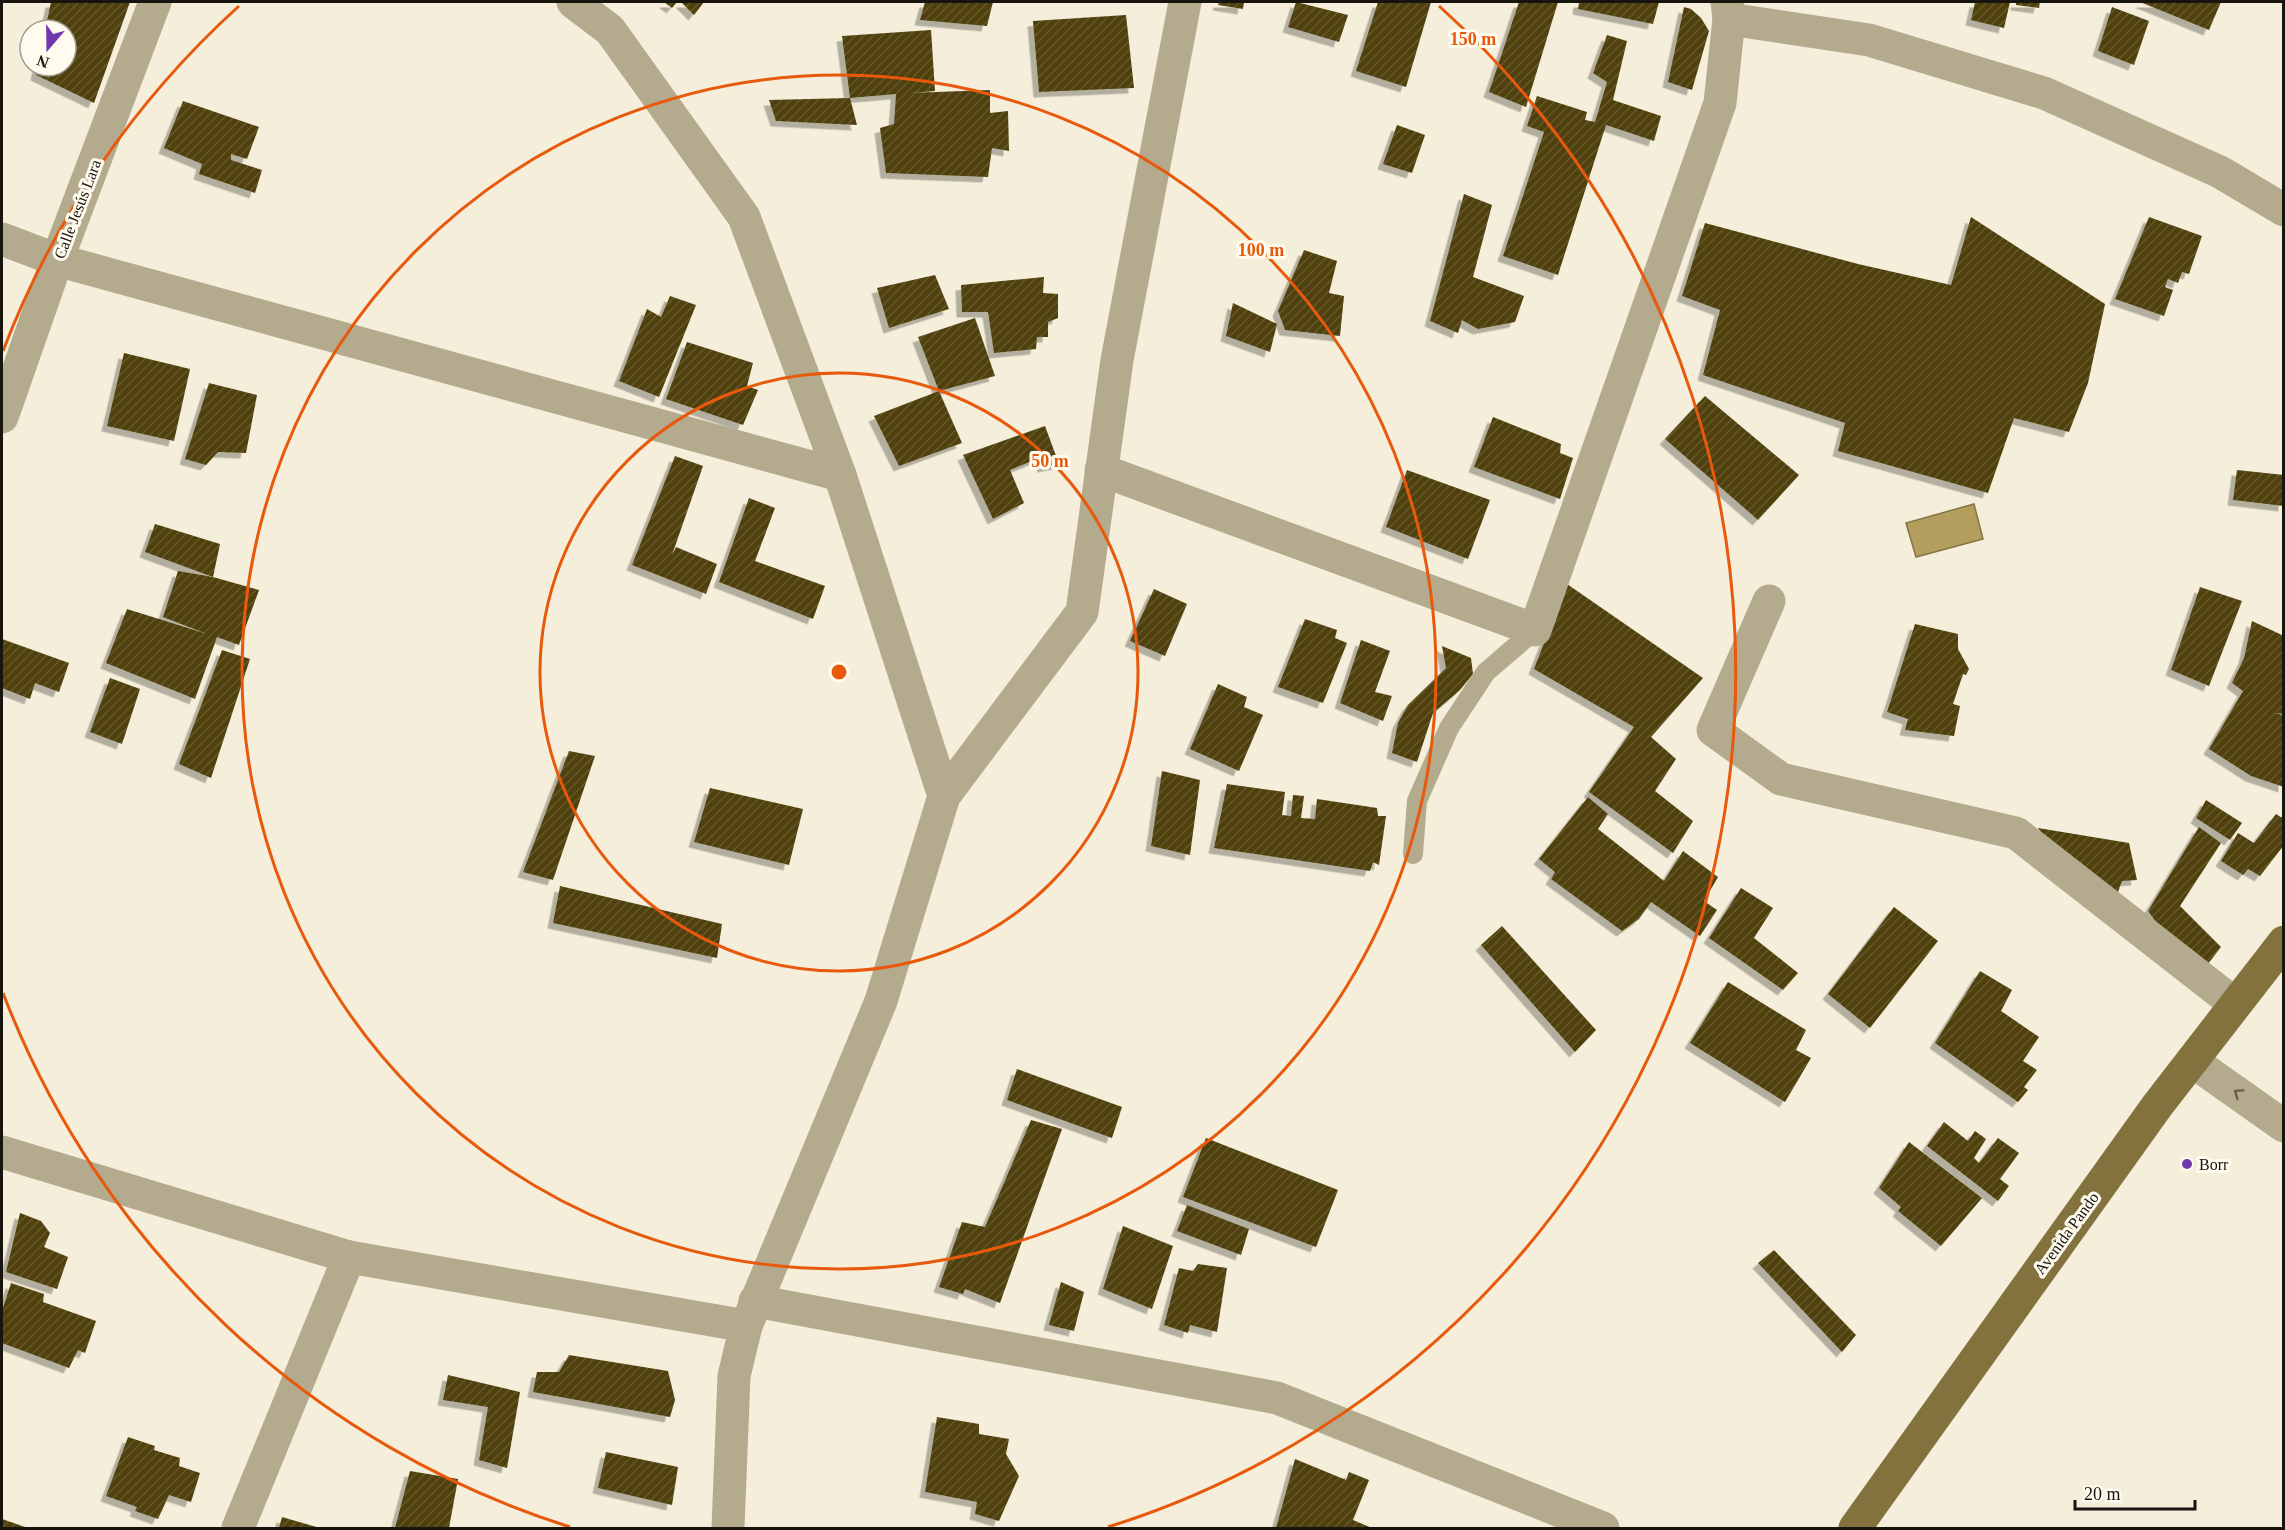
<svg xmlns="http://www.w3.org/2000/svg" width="2285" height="1530" font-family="'Times New Roman',serif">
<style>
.water{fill:#b39e5d;stroke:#847545;stroke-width:1.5}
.building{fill:url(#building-hatch);filter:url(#shadow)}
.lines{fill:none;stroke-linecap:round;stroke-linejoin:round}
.service{stroke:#b4ab8f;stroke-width:20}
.minor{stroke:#b4ab8f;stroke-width:33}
.tertiary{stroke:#b4ab8f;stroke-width:33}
.primary{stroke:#83723e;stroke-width:33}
.oneway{stroke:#66604e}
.ring{fill:none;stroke:#e8590c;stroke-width:3}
.poi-dot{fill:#7138ae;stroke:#fffbef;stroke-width:2}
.labels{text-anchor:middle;stroke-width:6;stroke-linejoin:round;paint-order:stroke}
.street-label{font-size:16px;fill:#17150e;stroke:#fffbef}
.poi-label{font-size:16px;fill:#17150e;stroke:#fffbef;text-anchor:start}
.centre{fill:#e8590c;stroke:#fffbef;stroke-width:3}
.ring-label{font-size:18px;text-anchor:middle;font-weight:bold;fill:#e8590c;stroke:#fffbef;stroke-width:6;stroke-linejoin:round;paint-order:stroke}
</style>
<defs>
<pattern id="building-hatch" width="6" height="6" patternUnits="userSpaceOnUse" patternTransform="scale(1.5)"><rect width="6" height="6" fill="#4f410c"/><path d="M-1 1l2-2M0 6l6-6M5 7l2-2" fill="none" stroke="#64592e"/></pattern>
<filter id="shadow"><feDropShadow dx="-5.5" dy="5.5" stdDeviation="0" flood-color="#0004"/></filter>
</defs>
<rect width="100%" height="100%" fill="#f4eeda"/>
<path class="water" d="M1974,504l9,35 -67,18 -10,-34z"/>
<g class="building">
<path d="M51,2h79l-36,101 -58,-28 2,-9h28v-36h-21z"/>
<path d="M664,2h13l-5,6z"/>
<path d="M681,2h23l-10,13z"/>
<path d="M925,2h68l-6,24 -67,-6z"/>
<path d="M1219,2h25l-1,7 -25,-4z"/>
<path d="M1296,2l52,13 -9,27 -51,-15z"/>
<path d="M1378,2h53l-25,85 -50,-16z"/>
<path d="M1519,2h39l-32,105 -37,-15z"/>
<path d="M1579,2h80l-6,22 -75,-15z"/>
<path d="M1975,2h35l-6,26 -33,-8z"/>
<path d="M2016,2h24l-1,6 -23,-3z"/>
<path d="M2140,2h81l-12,28z"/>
<path d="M1684,7l7,2 10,9 8,13 -17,59 -24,-8z"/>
<path d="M2112,7l37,14 -15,44 -36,-14z"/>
<path d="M1126,15l8,73 -95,4 -6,-71z"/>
<path d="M931,30l4,61 -25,2 80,-3v23l18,-2 1,40 -17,-3 -4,29 -102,-4 -6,-45 14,-4 2,-30 -46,4 -8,-62z"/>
<path d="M1607,35l20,6 -14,59 48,16 -7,25 -48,-16 -48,150 -55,-19 41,-124 -17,-6 10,-30 50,16 -2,8 10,2 12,-40 -14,-9z"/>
<path d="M850,98l7,27 -81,-4 -7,-21z"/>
<path d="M183,101l76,26 -12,32 -16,-5v6l31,10 -7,23 -56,-19 3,-10 -38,-16z"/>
<path d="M1397,125l28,10 -13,38 -29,-9z"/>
<path d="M1464,194l28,11 -19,72 51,19 -9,26 -37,7 -16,-9 -4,13 -28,-12z"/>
<path d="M1971,217l134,87 -17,79 -19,49 -55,-14 -26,75 -150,-42 7,-28 -142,-48 17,-65 -38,-14 23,-73 153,41 93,21z"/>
<path d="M2149,217l53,19 -13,38 -7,-2 -4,11 -10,-4 -3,8 8,3 -9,26 -49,-17z"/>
<path d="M1304,250l33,11 -8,32 15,3 -4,40 -55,-6 -7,-19z"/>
<path d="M935,275l14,34 -60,19 -12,-40z"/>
<path d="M1044,277l-1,16 15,1v24l-10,4v15h-11l-1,12 -42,4 -6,-41h-26l-1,-27z"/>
<path d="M670,296l26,9 -37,92 -40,-16 28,-72 14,8z"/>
<path d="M1233,303l44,21 -7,28 -44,-16z"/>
<path d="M975,318l20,58 -56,15 23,52 -63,23 -25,-50 65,-25 -21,-54z"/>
<path d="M687,342l66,21 -6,23 11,4 -15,35 -77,-26z"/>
<path d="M124,353l66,16 -16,72 -67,-15z"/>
<path d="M209,383l48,12 -11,58 -28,-1 -12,13 -21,-6z"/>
<path d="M1705,396l94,79 -41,45 -93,-81z"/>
<path d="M1493,417l68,27 -1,9 13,5 -13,41 -86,-32z"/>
<path d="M1045,426l14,38 -16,3 -4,-9 -29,12 14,33 -31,16 -30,-64z"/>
<path d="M675,456l28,10 -31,89 4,-8 41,17 -11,30 -74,-29z"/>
<path d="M1407,470l83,30 -22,59 -82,-32z"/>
<path d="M2237,470l47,5v31l-51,-6z"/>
<path d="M749,498l26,10 -20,53 70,25 -12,33 -94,-37z"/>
<path d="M155,524l65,20 -7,33 -68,-25z"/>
<path d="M178,571l35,6 46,13 -20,55 -22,-8 -22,62 -89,-36 21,-54 80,25 -44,-17z"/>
<path d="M1567,584l136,94 -52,59 25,22 -21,32 38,30 -20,32 -84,-61 45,-65 -100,-58z"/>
<path d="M2200,587l42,14 -33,85 -38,-16z"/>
<path d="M1154,589l33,15 -22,52 -35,-15z"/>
<path d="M1305,619l32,11 -2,8 12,5 -24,60 -45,-16z"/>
<path d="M2252,621l32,15v78l-10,-1 10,2v72l-33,-11 -42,-27 34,-58 -11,-8 12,-25z"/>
<path d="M1915,624l43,10v15l11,20 -3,6 -3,-1 -10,30 7,2 -6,30 -49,-6 3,-11 -21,-7z"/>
<path d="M2,639l67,24 -10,29 -24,-9 -5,16 -28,-11z"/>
<path d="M1361,640l29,11 -15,41 17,4 -9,25 -43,-18z"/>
<path d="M1442,646l29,12 2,16 -13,16 -27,23 -16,49 -25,-9 6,-30 10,-18 38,-37z"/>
<path d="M222,650l28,9 -39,119 -32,-14z"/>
<path d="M110,678l30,11 -18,55 -32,-12z"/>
<path d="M1218,684l29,13 -3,10 19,8 -24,56 -49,-22z"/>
<path d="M569,751l26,5 -42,124 -30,-8z"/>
<path d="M1162,771l38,9 -10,75 -39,-9z"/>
<path d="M1227,784l58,8 -3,23 9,1 2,-21 11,1 -3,22 14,1 2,-20 60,9 1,8h8l-7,49 -6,-3 -3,9 -156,-23z"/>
<path d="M710,788l93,21 -14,56 -95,-23z"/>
<path d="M1588,797l20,17 -10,15 66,52 19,-30 35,26 -14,24 13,9 -17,26 -49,-34 -12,17 -17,12 -71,-52 4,-7 -16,-13z"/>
<path d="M2206,800l36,23 -12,17 -34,-22z"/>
<path d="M2276,814l8,5v26l-24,31 -12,-7 -5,6 -22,-14 17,-28 16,10z"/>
<path d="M2199,827l22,16 -41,63 41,41 -17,22 -28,-20 -28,-38z"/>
<path d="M2038,828l91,15 8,37 -15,1 -4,11 -61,-35z"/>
<path d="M560,886l162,38 -5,34 -164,-35z"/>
<path d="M1741,888l32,20 -19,30 44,35 -15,17 -74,-52z"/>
<path d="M1894,907l44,34 -68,87 -42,-34z"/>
<path d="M1502,926l94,104 -21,22 -94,-107z"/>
<path d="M1980,971l32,19 -11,21 38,26 -16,24 14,9 -13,17 4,3 -10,12 -83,-59z"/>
<path d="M1728,982l78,48 -10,20 15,8 -26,44 -95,-59z"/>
<path d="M1017,1069l105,38 -10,31 -105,-38z"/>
<path d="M1031,1120l31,9 -62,174 -35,-14 -2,5 -24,-7 23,-65 23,5z"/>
<path d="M1944,1122l24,19 7,-10 11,8 -12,19 5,5 19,-25 21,15 -19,26 9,7 -11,15 -71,-55z"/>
<path d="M1206,1138l132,52 -22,57 -133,-50z"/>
<path d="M1909,1142l73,56 -41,48 -43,-35 3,-4 -22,-19z"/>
<path d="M1187,1205l62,24 -8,26 -64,-24z"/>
<path d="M20,1213l21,8 9,12 -6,14 24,10 -11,32 -51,-17z"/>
<path d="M1123,1226l50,20 -21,63 -49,-20z"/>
<path d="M1774,1250l82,85 -14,17 -84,-89z"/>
<path d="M1198,1264l29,4 -10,64 -27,-7 -2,8 -24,-8 15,-57 14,3z"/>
<path d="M1061,1282l23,10 -10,39 -25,-6z"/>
<path d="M11,1283l33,11 -1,8 53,19 -11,32 -7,-3 -9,18 -67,-25v-32z"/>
<path d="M569,1355l99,16 7,29 -5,17 -137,-25 4,-20h22z"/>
<path d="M448,1375l72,17 -13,76 -28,-8 9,-53 -45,-7z"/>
<path d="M937,1417l42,7v10l30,5 -3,15 13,22 -20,45 -24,-7 2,-12 -52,-10z"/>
<path d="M128,1437l27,9 -1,4 26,8 -1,8 21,7 -9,29 -22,-7 -11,24 -23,-8 2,-4 -31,-11z"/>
<path d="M606,1452l72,15 -6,38 -74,-17z"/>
<path d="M1295,1459l51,21 3,-8 20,8 -16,40 19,8h-96z"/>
<path d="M410,1471l48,8 -9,49h-54z"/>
<path d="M282,1517l38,11h-41z"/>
<path d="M2,1519l26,9h-26z"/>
</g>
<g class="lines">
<path class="service" d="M1413,854l4,-53 32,-73 37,-56 49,-42"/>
<g class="minor">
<path d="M573,2l37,28 134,187 96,258 104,321 -63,205 -135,325 -12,50 -6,152"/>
<path d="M1729,19l140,21 175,53 176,79 64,38"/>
<path d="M2,239l55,21 783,215"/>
<path d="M2,417l55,-157 98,-258"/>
<path d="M1101,470l434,160 185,-527 9,-84 -2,-17"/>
<path d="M1769,601l-56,129 68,49 235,54 219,171"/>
<path d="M944,796l138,-184 35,-252 68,-358"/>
<path d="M2192,1061l92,65"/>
<path d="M238,1528l111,-271"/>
</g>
<g class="tertiary">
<path d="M2,1152l347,105 397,69"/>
<path d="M755,1301l522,97 326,130"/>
</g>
<path class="primary" d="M1855,1528l302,-422 127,-164"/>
</g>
<defs><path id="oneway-chevron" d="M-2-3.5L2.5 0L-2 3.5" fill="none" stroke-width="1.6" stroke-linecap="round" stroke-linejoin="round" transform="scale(1.5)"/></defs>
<use class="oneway" href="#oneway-chevron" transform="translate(2238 1093) rotate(-145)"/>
<g class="ring">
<circle cx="839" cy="672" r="299"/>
<circle cx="839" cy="672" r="597"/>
<path d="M570 1527A896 896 0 0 1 3 993M3 351A896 896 0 0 1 239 6M1439 6A896 896 0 0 1 1108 1527"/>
</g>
<circle class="poi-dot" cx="2187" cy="1164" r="6"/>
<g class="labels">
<g class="street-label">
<text transform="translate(77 209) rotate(-69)" y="6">Calle Jesús Lara</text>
<text transform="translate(2066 1233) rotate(-54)" y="6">Avenida Pando</text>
</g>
<g class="poi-label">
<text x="2199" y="1170">Borr</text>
</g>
</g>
<circle cx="839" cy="672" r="9" class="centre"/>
<g class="ring-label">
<text x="1473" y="45">150 m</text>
<text x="1261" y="256">100 m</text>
<text x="1050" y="467">50 m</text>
</g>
<rect width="2285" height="1530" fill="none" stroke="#17150e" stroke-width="6"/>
<g transform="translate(48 48) rotate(200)"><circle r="28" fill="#fffbef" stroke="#a29f95" stroke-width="1.5"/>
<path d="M0-4.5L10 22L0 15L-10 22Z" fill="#7138ae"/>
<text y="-9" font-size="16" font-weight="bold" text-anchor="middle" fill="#17150e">N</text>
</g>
<path d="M2075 1500v9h120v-9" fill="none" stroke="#17150e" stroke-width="3"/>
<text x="2084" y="1500" font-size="18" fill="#17150e" stroke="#fffbef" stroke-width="4.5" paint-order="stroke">20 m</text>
</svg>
